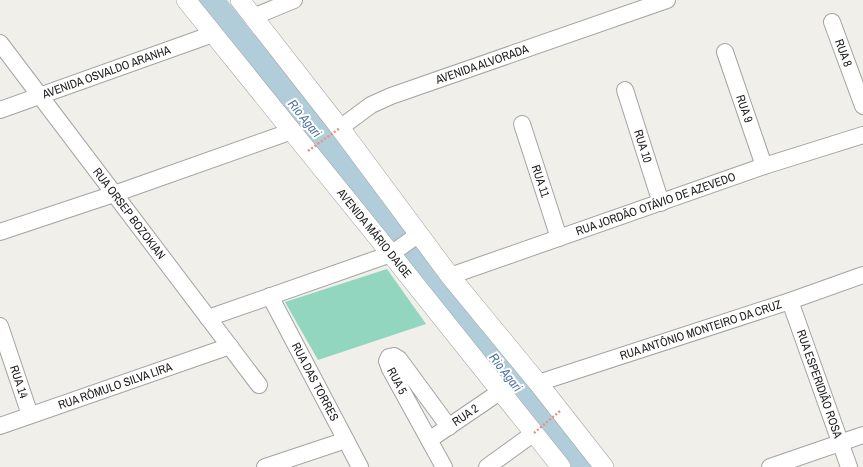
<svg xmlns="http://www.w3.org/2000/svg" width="863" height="467" font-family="'Archivo Narrow',sans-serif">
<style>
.pitch{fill:#92d6bf}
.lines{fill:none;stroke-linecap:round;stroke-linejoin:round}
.river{stroke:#b0cdd9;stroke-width:25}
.minor-casing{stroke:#a3a3a3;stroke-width:18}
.tertiary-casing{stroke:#a3a3a3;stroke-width:20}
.minor{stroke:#fff;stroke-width:16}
.tertiary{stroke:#fff;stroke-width:19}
.path-bridge{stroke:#ea9281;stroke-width:2.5;stroke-dasharray:2 2;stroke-linecap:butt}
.labels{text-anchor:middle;stroke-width:4;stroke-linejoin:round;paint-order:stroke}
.street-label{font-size:12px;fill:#222;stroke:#fff}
.water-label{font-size:13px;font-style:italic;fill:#5476a0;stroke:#fff}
</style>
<rect width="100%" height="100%" fill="#f1efea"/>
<path class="pitch" d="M387,269l39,55 -108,36 -33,-58z"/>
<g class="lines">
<g class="river">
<path d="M211,0l187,236"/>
<path d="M416,258l165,209"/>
</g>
<defs>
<g id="minor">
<path d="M253,17l41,-17"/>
<path id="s1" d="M832,22l31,84"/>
<path id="s2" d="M0,43l259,342"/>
<path id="s3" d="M725,52l39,114"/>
<path id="s4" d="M625,90l36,113"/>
<path id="s5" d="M0,110l213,-76"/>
<path id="s6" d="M522,124l37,114"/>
<path id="s7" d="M340,128l31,-23 20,-9 276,-96"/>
<path d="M0,232l114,-38 178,-63"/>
<path id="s8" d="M450,276l314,-110 99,-31"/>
<path id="s9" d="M270,296l90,171"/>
<path id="s10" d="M790,301l59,166"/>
<path d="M208,318l183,-64 28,-20"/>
<path id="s11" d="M0,326l30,89"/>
<path id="s12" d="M538,383l252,-82 73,-26"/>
<path id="s13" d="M0,426l230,-80"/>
<path id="s14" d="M429,440l72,-49"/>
<path d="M265,467l81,-27"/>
<path d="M444,467l-54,-98 -3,-8 2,-4 5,-1 5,3 50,68"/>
<path d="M487,467l47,-34"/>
<path d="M770,467l93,-32"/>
</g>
<g id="tertiary">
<path id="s15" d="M186,0l205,254 170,213"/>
<path d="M240,0l100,128 110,148 88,107 66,84"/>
</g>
</defs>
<use href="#minor" class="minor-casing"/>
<use href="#tertiary" class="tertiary-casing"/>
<use href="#minor" class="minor"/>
<use href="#tertiary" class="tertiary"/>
<g class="path-bridge">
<path d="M308,151l32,-23"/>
<path d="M534,433l26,-22"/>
</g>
</g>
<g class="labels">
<g class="street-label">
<text dy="4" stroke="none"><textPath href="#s1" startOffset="33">RUA 8</textPath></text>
<text dy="4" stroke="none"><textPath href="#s7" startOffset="157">AVENIDA ALVORADA</textPath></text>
<text dy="4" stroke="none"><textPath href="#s5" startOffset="113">AVENIDA OSVALDO ARANHA</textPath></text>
<text dy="4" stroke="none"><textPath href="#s3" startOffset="60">RUA 9</textPath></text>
<text dy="4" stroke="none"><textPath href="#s4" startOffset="59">RUA 10</textPath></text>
<text dy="4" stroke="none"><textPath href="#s6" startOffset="60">RUA 11</textPath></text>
<text dy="4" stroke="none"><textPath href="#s8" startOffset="218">RUA JORDÃO OTÁVIO DE AZEVEDO</textPath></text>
<text dy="4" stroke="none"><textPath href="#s2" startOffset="214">RUA ORSEP BOZOKIAN</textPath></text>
<text dy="4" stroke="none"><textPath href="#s15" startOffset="300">AVENIDA MÁRIO DAIGE</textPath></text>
<text dy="4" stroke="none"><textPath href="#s12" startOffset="171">RUA ANTÔNIO MONTEIRO DA CRUZ</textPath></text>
<text transform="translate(397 381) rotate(62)" y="4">RUA 5</text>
<text dy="4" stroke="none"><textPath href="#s11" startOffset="59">RUA 14</textPath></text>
<text dy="4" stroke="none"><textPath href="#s9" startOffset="97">RUA DAS TORRES</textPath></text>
<text dy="4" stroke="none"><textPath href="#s10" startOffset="88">RUA ESPERIDIÃO ROSA</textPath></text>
<text dy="4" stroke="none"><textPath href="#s13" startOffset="122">RUA RÔMULO SILVA LIRA</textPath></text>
<text dy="4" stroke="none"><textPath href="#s14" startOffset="44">RUA 2</textPath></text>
</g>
<g class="water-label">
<text transform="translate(305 118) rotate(51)" y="5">Rio Agari</text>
<text transform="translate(506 372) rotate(52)" y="5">Rio Agari</text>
</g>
</g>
</svg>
